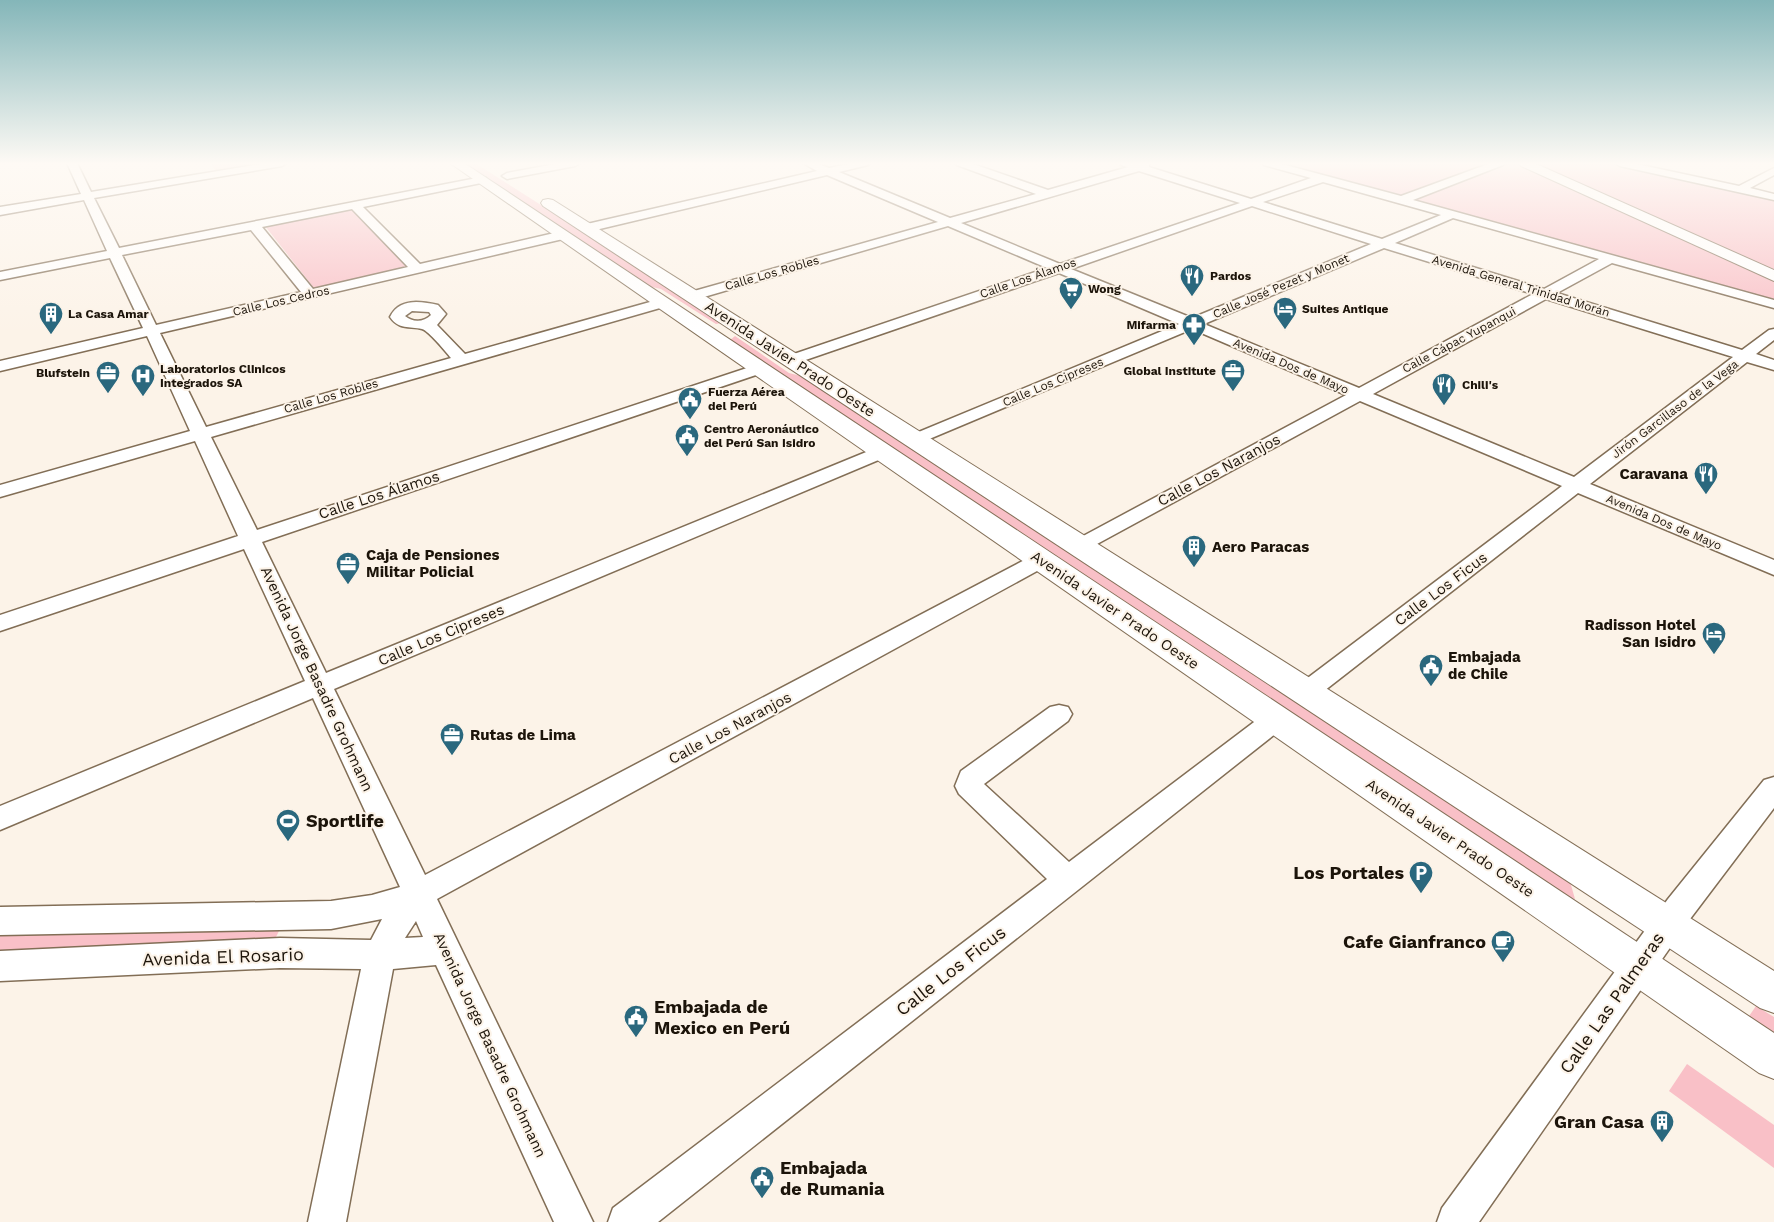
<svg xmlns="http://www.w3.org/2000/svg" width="1774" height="1222" font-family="'Work Sans',sans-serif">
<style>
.green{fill:#f9c0c7}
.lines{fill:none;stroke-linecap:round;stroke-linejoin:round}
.minor-casing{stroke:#826e56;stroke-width:3}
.major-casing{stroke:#826e56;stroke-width:2}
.minor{fill:#fff;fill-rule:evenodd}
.major{fill:#fff;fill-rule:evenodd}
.labels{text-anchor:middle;stroke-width:4;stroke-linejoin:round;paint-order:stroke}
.far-street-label{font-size:12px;fill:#1c140a;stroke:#fcf3e8}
.far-poi-label{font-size:12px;font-weight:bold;fill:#1c140a;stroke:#fcf3e8;text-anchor:start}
.street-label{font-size:15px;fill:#1c140a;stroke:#fcf3e8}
.poi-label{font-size:15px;font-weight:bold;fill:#1c140a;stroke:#fcf3e8;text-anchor:start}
.near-poi-label{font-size:18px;font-weight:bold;fill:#1c140a;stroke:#fcf3e8;text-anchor:start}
.near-street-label{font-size:18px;fill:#1c140a;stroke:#fcf3e8}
</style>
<rect width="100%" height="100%" fill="#fcf3e8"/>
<g class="green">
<path d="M209,163h61l-53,9z"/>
<path d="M465,163h10l190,121 56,39 -5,1 -55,-35 -9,-2z"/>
<path d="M1277,163h333l164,36v104z"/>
<path d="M362,207l57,57 -105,24 -49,-62z"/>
<path d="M735,336l54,37 16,4 764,501 6,21 -22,-4 -824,-554z"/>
<path d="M284,921l-14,28 -270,6v-27z"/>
<path d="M1756,1006l18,11v24l-29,-19z"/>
<path d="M1687,1064l87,61v43l-105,-77z"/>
</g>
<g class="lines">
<defs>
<g id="minor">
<path d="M67,163h10l14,29 175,-29h21l-5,3 -188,32 25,50 363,-71 4,1 1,2 -1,2 -123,25 57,57 143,-33 6,4 -6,4 -403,94 46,94 245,-69c-5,-6 -22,-27 -29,-29 -13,-3 -23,1 -32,-12 9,-19 30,-16 48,-12l8,9 -9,11 28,29 192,-54h10l2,3 -2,3 -456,131 46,93 496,-164h12l2,3 -2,3 -503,170 64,131 550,-225 6,-1 6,1 3,4 -3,4 -554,233 91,186 609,-320 7,-2 7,2 4,5 -4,5 -611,334 156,323h-39l-118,-257 -43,4 -47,253h-38l53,-253 -81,-1 -280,13v-30l280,-13 91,2 11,-21 -51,10 -331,6v-28l331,-6 41,-6 28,-8 -87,-189 -313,132v-24l305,-125 -61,-132 -244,82v-16l238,-79 -43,-95 -195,56v-12l190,-54 -43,-95 -147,35v-10l143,-33 -33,-70 -110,22v-8l107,-21 -23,-51 -84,15v-8l81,-13zM352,209l56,58 -95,22 -51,-62zM251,230l50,62 -145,33 -34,-70zM412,311l17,1 2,3c-7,7 -18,8 -26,1zM416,921l7,16 -18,1z"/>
<path d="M561,163h19l-5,3 -68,13 -5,-3 5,-3z"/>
<path d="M803,163h13l13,5 24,-5h16l-1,2 -29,7 111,46 86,-24 -79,-29 -1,-2h14l78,27 80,-23 -7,-2 -1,-2h25l4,1v3l102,32 60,-21 -47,-13 -1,-2h15l123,33 90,-33h13l-1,2 -90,35 361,100v8l-162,-45 -55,30 185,57 27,-20 5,-1v11l-18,14 18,6v10l-27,-8 -157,122 184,76v15l-196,-82 -263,205 -9,3 -9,-3 -3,-6 3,-6 265,-200 -202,-85 -274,149 -7,2 -7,-2 -3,-4 3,-4 274,-147 -154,-66 -277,116 -6,-1 -3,-4 3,-4 270,-112 -120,-51 -268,92 -6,-2 -2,-3 2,-3 262,-89 -99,-42 -251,73h-10l-2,-3 2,-3 251,-71 -111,-47 -240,57 -6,-4 6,-4 230,-53zM1139,171l101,32 -180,61 -99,-41zM1323,182l118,33 -59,24 -119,-37zM1252,206l119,38 -179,74 -121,-49zM1453,218l146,41 -55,30 -149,-46zM1384,248l149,46 -174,94 -155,-64zM1546,299l187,58 -159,120 -201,-83z"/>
<path d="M1615,163h17l107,23 35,-18v7l-24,13 24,6v6l-154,-34z"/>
<path d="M1059,705l9,2 4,7 -4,7 -84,63 85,78 197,-149 9,-2 9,2 4,7 -4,7 -626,495h-50l5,-14 434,-329 -88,-85 -4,-8 6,-15 89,-64z"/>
<path d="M1774,777v31l-84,111 -211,303h-42l5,-14 226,-309 96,-119z"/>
</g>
<g id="major">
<path d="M450,163h14l1310,870v46l-15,-6z"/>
<path d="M1519,163h15l240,107v11l-253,-115z"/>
<path d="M548,199l5,1 1221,771v42l-14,-5 -1217,-802 -2,-3 2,-3z"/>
</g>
</defs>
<use href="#minor" class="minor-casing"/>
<use href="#major" class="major-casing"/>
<use href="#minor" class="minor"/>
<use href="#major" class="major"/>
</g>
<linearGradient id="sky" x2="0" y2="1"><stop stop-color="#84b6b9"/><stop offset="0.49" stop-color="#fefaf5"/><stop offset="1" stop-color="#fefaf5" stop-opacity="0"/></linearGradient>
<rect width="1774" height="334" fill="url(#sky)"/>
<defs>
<symbol id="restaurant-pin" viewBox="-11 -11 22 30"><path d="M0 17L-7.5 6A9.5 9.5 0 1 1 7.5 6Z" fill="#2a687e" stroke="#fcf3e8"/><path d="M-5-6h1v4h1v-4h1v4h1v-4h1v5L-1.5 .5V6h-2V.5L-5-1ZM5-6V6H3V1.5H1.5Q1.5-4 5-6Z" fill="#fff"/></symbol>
<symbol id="supermarket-pin" viewBox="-11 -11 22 30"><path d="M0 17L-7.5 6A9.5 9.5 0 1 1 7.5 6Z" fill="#2a687e" stroke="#fcf3e8"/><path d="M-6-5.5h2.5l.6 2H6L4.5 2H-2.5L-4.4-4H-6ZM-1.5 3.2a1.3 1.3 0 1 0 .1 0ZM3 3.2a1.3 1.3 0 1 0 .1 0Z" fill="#fff"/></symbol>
<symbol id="hotel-pin" viewBox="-11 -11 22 30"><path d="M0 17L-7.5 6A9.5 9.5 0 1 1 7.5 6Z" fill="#2a687e" stroke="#fcf3e8"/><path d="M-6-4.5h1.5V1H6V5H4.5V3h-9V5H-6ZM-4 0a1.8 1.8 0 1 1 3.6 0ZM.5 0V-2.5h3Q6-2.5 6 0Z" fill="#fff"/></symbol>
<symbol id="building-pin" viewBox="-11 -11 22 30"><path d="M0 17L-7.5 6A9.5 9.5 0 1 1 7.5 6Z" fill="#2a687e" stroke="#fcf3e8"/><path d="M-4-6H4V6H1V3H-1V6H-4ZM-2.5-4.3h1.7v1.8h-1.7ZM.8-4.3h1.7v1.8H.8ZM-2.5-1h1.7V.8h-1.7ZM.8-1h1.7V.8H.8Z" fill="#fff"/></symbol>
<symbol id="pharmacy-pin" viewBox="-11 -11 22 30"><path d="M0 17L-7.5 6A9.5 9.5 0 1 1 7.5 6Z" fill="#2a687e" stroke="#fcf3e8"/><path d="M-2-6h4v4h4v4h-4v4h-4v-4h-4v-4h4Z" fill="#fff"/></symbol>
<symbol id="office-pin" viewBox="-11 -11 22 30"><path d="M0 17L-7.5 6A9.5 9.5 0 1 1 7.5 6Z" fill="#2a687e" stroke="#fcf3e8"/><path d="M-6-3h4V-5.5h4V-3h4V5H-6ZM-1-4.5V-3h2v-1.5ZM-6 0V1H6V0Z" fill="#fff"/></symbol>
<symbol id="hospital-pin" viewBox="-11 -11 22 30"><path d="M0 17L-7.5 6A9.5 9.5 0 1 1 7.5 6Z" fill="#2a687e" stroke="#fcf3e8"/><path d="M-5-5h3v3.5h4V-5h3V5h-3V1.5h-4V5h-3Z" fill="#fff"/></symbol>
<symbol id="civic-pin" viewBox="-11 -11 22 30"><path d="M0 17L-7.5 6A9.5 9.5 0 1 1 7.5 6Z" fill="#2a687e" stroke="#fcf3e8"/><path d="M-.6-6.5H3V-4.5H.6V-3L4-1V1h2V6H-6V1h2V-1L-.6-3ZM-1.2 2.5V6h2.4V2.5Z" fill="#fff"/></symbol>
<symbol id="stadium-pin" viewBox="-11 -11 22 30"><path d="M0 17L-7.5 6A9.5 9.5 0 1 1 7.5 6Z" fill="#2a687e" stroke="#fcf3e8"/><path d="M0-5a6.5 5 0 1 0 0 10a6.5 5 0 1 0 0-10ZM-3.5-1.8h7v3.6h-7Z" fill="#fff"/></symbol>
<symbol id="parking-pin" viewBox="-11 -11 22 30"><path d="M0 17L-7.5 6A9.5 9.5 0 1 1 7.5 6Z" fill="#2a687e" stroke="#fcf3e8"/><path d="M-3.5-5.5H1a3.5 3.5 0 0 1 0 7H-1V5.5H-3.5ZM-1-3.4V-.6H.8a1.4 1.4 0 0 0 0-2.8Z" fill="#fff"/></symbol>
<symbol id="cafe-pin" viewBox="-11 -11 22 30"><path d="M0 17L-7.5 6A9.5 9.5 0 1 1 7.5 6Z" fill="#2a687e" stroke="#fcf3e8"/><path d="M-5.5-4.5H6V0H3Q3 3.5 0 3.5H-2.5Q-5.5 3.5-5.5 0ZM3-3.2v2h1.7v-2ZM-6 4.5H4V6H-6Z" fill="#fff"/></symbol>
</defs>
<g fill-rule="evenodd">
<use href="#restaurant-pin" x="1178" y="262" width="28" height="38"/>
<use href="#supermarket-pin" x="1057" y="275" width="28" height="38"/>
<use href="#hotel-pin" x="1271" y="295" width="28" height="38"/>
<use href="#building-pin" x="37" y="300" width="28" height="38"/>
<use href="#pharmacy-pin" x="1180" y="311" width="28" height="38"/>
<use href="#office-pin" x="1219" y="357" width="28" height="38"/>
<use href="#office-pin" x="94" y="359" width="28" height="38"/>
<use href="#hospital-pin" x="129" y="362" width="28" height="38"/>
<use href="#restaurant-pin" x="1430" y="371" width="28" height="38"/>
<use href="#civic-pin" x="676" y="385" width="28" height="38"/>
<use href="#civic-pin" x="673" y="422" width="28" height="38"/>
<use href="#restaurant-pin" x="1692" y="460" width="28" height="38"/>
<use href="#building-pin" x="1180" y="533" width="28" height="38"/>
<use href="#office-pin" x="334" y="550" width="28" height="38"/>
<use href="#hotel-pin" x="1700" y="620" width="28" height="38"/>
<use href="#civic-pin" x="1417" y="652" width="28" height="38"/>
<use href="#office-pin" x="438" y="721" width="28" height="38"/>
<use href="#stadium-pin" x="274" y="807" width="28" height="38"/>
<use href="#parking-pin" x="1407" y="859" width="28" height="38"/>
<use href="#cafe-pin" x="1489" y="928" width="28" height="38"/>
<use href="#civic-pin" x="622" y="1003" width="28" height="38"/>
<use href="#building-pin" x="1648" y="1108" width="28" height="38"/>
<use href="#civic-pin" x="748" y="1164" width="28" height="38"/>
</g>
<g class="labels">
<g class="far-street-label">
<text transform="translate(772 273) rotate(-16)" y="4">Calle Los Robles</text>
<text transform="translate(1028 278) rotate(-19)" y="4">Calle Los Álamos</text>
<text transform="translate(1281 286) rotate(-23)" y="4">Calle José Pezet y Monet</text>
<text transform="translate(1521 286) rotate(17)" y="4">Avenida General Trinidad Morán</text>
<text transform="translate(281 301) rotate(-13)" y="4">Calle Los Cedros</text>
<text transform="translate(1459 340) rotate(-28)" y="4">Calle Cápac Yupanqui</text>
<text transform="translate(1291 366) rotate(23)" y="4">Avenida Dos de Mayo</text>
<text transform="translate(1053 382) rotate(-23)" y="4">Calle Los Cipreses</text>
<text transform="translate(331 396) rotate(-16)" y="4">Calle Los Robles</text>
<text transform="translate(1675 409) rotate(-37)" y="4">Jirón Garcillaso de la Vega</text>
<text transform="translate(1664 522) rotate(23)" y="4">Avenida Dos de Mayo</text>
</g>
<g class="far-poi-label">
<text x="1210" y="280">Pardos</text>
<text x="1088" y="293">Wong</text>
<text x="1302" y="313">Suites Antique</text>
<text x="68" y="318">La Casa Amar</text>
<text x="1176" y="329" text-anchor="end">Mifarma</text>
<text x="160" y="373">Laboratorios Clinicos<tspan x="160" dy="14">Integrados SA</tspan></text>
<text x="1216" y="375" text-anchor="end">Global Institute</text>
<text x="90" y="377" text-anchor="end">Blufstein</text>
<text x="1462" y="389">Chili's</text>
<text x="708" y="396">Fuerza Aérea<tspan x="708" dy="14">del Perú</tspan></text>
<text x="704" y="433">Centro Aeronáutico<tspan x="704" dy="14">del Perú San Isidro</tspan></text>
</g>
<g class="street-label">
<text transform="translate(790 359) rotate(33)" y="5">Avenida Javier Prado Oeste</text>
<text transform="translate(1219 470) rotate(-28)" y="5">Calle Los Naranjos</text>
<text transform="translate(379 495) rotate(-18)" y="5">Calle Los Álamos</text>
<text transform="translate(1441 589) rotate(-37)" y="5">Calle Los Ficus</text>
<text transform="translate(1115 610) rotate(34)" y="5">Avenida Javier Prado Oeste</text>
<text transform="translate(441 635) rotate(-23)" y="5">Calle Los Cipreses</text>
<text transform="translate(317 679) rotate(65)" y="5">Avenida Jorge Basadre Grohmann</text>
<text transform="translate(730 728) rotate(-28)" y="5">Calle Los Naranjos</text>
<text transform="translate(1450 838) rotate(34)" y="5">Avenida Javier Prado Oeste</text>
<text transform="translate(490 1045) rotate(65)" y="5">Avenida Jorge Basadre Grohmann</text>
</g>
<g class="poi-label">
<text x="1688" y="479" text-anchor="end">Caravana</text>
<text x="1212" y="552">Aero Paracas</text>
<text x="366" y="560">Caja de Pensiones<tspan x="366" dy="17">Militar Policial</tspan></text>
<text x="1696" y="630" text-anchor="end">Radisson Hotel<tspan x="1696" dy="17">San Isidro</tspan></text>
<text x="1448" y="662">Embajada<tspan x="1448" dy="17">de Chile</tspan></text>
<text x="470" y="740">Rutas de Lima</text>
</g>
<g class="near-poi-label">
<text x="306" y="827">Sportlife</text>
<text x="1404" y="879" text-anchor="end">Los Portales</text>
<text x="1486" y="948" text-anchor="end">Cafe Gianfranco</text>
<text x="654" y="1013">Embajada de<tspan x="654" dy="21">Mexico en Perú</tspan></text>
<text x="1644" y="1128" text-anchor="end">Gran Casa</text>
<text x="780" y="1174">Embajada<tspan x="780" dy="21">de Rumania</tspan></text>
</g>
<g class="near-street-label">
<text transform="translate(223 957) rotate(-2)" y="6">Avenida El Rosario</text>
<text transform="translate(951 971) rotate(-38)" y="6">Calle Los Ficus</text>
<text transform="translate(1612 1003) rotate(-55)" y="6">Calle Las Palmeras</text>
</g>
</g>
</svg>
